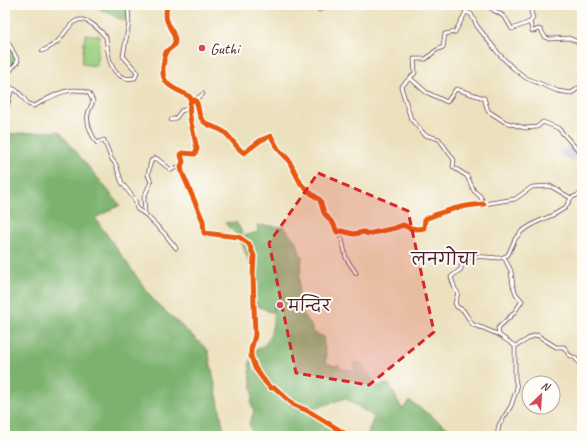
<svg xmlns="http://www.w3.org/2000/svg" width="587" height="441" font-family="Caveat,'Playpen Sans Deva',sans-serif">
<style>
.industrial{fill:#c0c2dd}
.green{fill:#9acf80;stroke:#727756}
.forest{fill:#7bb26e;stroke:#62684c}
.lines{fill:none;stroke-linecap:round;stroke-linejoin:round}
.minor-casing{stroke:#623c41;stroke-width:4.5}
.minor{stroke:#fff;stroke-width:3}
.cycleway-casing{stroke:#fdfcf7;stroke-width:8}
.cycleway{stroke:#e8590c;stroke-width:5}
.marked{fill:#d62828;fill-opacity:0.2;stroke:#d62828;stroke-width:3;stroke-dasharray:8 5;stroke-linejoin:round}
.poi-dot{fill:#d1495b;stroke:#fdfcf7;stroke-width:1.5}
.labels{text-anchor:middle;stroke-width:4;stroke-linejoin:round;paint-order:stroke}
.poi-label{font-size:16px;fill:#4a1f2b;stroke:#fdfcf7;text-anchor:start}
.neighbourhood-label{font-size:17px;fill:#4a1f2b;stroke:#fdfcf7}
</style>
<rect width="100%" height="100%" fill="#fdfcf7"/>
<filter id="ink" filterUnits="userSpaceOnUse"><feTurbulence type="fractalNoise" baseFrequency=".025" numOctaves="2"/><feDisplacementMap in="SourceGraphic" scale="8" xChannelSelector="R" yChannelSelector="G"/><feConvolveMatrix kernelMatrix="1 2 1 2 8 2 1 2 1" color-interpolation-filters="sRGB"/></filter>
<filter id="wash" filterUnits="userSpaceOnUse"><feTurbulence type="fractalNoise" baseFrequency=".012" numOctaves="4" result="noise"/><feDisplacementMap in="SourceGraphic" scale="16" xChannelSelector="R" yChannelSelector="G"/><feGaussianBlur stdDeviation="0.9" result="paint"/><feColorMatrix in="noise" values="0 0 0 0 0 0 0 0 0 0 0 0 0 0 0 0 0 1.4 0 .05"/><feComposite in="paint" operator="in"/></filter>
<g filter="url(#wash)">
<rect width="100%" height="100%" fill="#ece1be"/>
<path class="industrial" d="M569,144l10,7 -4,4 -2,6 -17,-8 6,-4h3z"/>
<path class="green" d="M85,34l15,2 -4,30 -14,-2z"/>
<g class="forest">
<path d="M102,5h26v18l-28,-14z"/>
<path d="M5,31l12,29 -12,8z"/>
<path d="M59,131l61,74 -25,13 59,83 54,49 17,86h-220v-302z"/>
<path d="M236,222l4,6 3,8 15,-4 -1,-7 27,2 13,16 3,9h-2l4,4c-1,14 -9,51 4,61l-1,2 5,4 3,9 11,5c-2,10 5,17 1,25l9,4 5,-1 3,5 4,-1 10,3 -3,-8 3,-2 5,1 12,17 -2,7 18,-3 13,25 8,-8 42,30 2,5h-87l7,-19 -29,-19 -37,13 40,25h-94l-5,-12 5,-13 -3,-8c5,-14 -5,-30 0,-45l3,10 12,16 -2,-5 -8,-13 -3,-15c4,-2 8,-3 11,-6 9,-7 10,-29 10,-39l-2,7 -18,-9v-29l-15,-38 -14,-14z"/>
</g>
</g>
<g filter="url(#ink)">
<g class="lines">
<defs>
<g id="minor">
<path d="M167,5c-1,7 -2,12 1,18 2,6 7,11 7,18 0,7 -5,6 -9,11 -2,4 -2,11 -3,15 -2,21 14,21 27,30l1,3c-5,12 4,37 6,49l-2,5 -13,-1 -1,2 2,7 -2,4 1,6 21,49 1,12 35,4 10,7 5,12 -1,20 2,59 -4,15v6l4,12 11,15 5,5h4l19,17 14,6 41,25"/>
<path d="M462,5l4,7 -11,20 -10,2 -2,13 -8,4 -9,8h-12l1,14 -14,14 10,32 14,16 14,4 15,21 -1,7 14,9 7,15 6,5 4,8 31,-5 17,-12 18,-1 21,12"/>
<path d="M491,5l-1,2c3,5 10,5 14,10 4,3 5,8 8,12l18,-7 2,9h2l4,-2 3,1 4,7 4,2 20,-1 13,6"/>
<path d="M319,10l12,-5"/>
<path d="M466,12l5,2 6,12 22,28 14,14 13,10 32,13 13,2 11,-7"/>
<path d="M530,22l3,-4 -2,-6 3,-7"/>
<path d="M5,36l13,25 -8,10 -5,4"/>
<path d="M42,51c7,-3 13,-6 18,-12 9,-11 15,-27 32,-15 5,3 10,9 14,13 2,14 2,36 19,41 3,1 7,0 10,0l2,-6 -14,-16 6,-33 -1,-18"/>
<path d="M410,78l16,14 21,10 9,-13 28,9 4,13 17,11 20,6 12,-1 6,-5 15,6 19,21 5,3"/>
<path d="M5,81l6,7 5,2 6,6 6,8 6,2c17,-9 36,-22 55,-13l4,8c-1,4 -4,8 -5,13 -2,10 3,20 9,29l7,-3 7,18 5,7 6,18 13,17 2,9 8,5 19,19 12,15"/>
<path d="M191,100h4c5,6 2,12 6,18 4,8 16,9 23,14 8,6 12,16 20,21l17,-13 10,-4 7,13 10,10 13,25 7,7 12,9 4,13 10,12 3,7 4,-1 13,3 10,-2 4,2c12,-3 24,-4 35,-9 7,4 13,5 21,3l1,-9c18,-8 39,-14 59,-15"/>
<path d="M195,100l8,-6"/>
<path d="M5,110c6,-7 1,-13 9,-21"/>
<path d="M171,120l5,-2 5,-7 9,-3"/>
<path d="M582,193l-11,5 -6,10 -10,6 -18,8 -15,9 -7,8 -7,16c-3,1 -5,3 -9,3 -12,0 -38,-8 -38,11l-10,8 4,12 3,4 -3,10 2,4 6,3 10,15 10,3 16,7 16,11c10,-3 12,-9 22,-11l19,12h8l5,8 6,3 7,8"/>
<path d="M145,214l-1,-17 7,-15 -3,-7 3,-14 5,-3 15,12 6,-3 4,-1"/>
<path d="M337,232l5,7 4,19 10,15"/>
<path d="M499,335l-1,-7 16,-15 8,-12 -6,-7 -3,-8 -2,-15 -7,-14"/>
<path d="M497,436l2,-11 12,-19 6,-18 -2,-10v-32"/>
</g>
</defs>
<use href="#minor" class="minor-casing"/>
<use href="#minor" class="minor"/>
<defs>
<g id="cycleway">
<path d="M167,5c-1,7 -2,12 1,18 2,6 7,11 7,18 0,7 -5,6 -9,11 -2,4 -2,11 -3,15 -2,21 14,21 27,30l1,3c-5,12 4,37 6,49l-2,5 -13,-1 -1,2 2,7 -2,4 1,6 21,49 1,12 35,4 10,7 5,12 -1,20 2,59 -4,15v6l4,12 11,15 5,5h4l19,17 14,6 41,25"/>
<path d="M191,100h4c5,6 2,12 6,18 4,8 16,9 23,14 8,6 12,16 20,21l17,-13 10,-4 7,13 10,10 13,25 7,7 12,9 4,13 10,12 3,7 4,-1 13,3 10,-2 4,2c12,-3 24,-4 35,-9 7,4 13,5 21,3l1,-9c18,-8 39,-14 59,-15"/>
</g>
</defs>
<use href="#cycleway" class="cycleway-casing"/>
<use href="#cycleway" class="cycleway"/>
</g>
</g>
<path class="marked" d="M318,173l90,38 26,121 -65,53 -73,-12 -27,-130z"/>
<g class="poi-dot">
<circle cx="202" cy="48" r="4"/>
<circle cx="280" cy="305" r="4"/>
</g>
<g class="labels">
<g class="poi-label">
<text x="210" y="54">Guthi</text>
<text x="288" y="311">मन्दिर</text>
</g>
<g class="neighbourhood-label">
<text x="444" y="265">लनगोचा</text>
</g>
</g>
<rect width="587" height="441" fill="none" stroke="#fdfcf7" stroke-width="20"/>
<g transform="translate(541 395) rotate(25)"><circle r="19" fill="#fdfcf7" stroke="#b5a4a5"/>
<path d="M0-3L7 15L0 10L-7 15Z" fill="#d1495b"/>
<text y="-6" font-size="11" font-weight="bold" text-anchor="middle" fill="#4a1f2b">N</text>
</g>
</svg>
